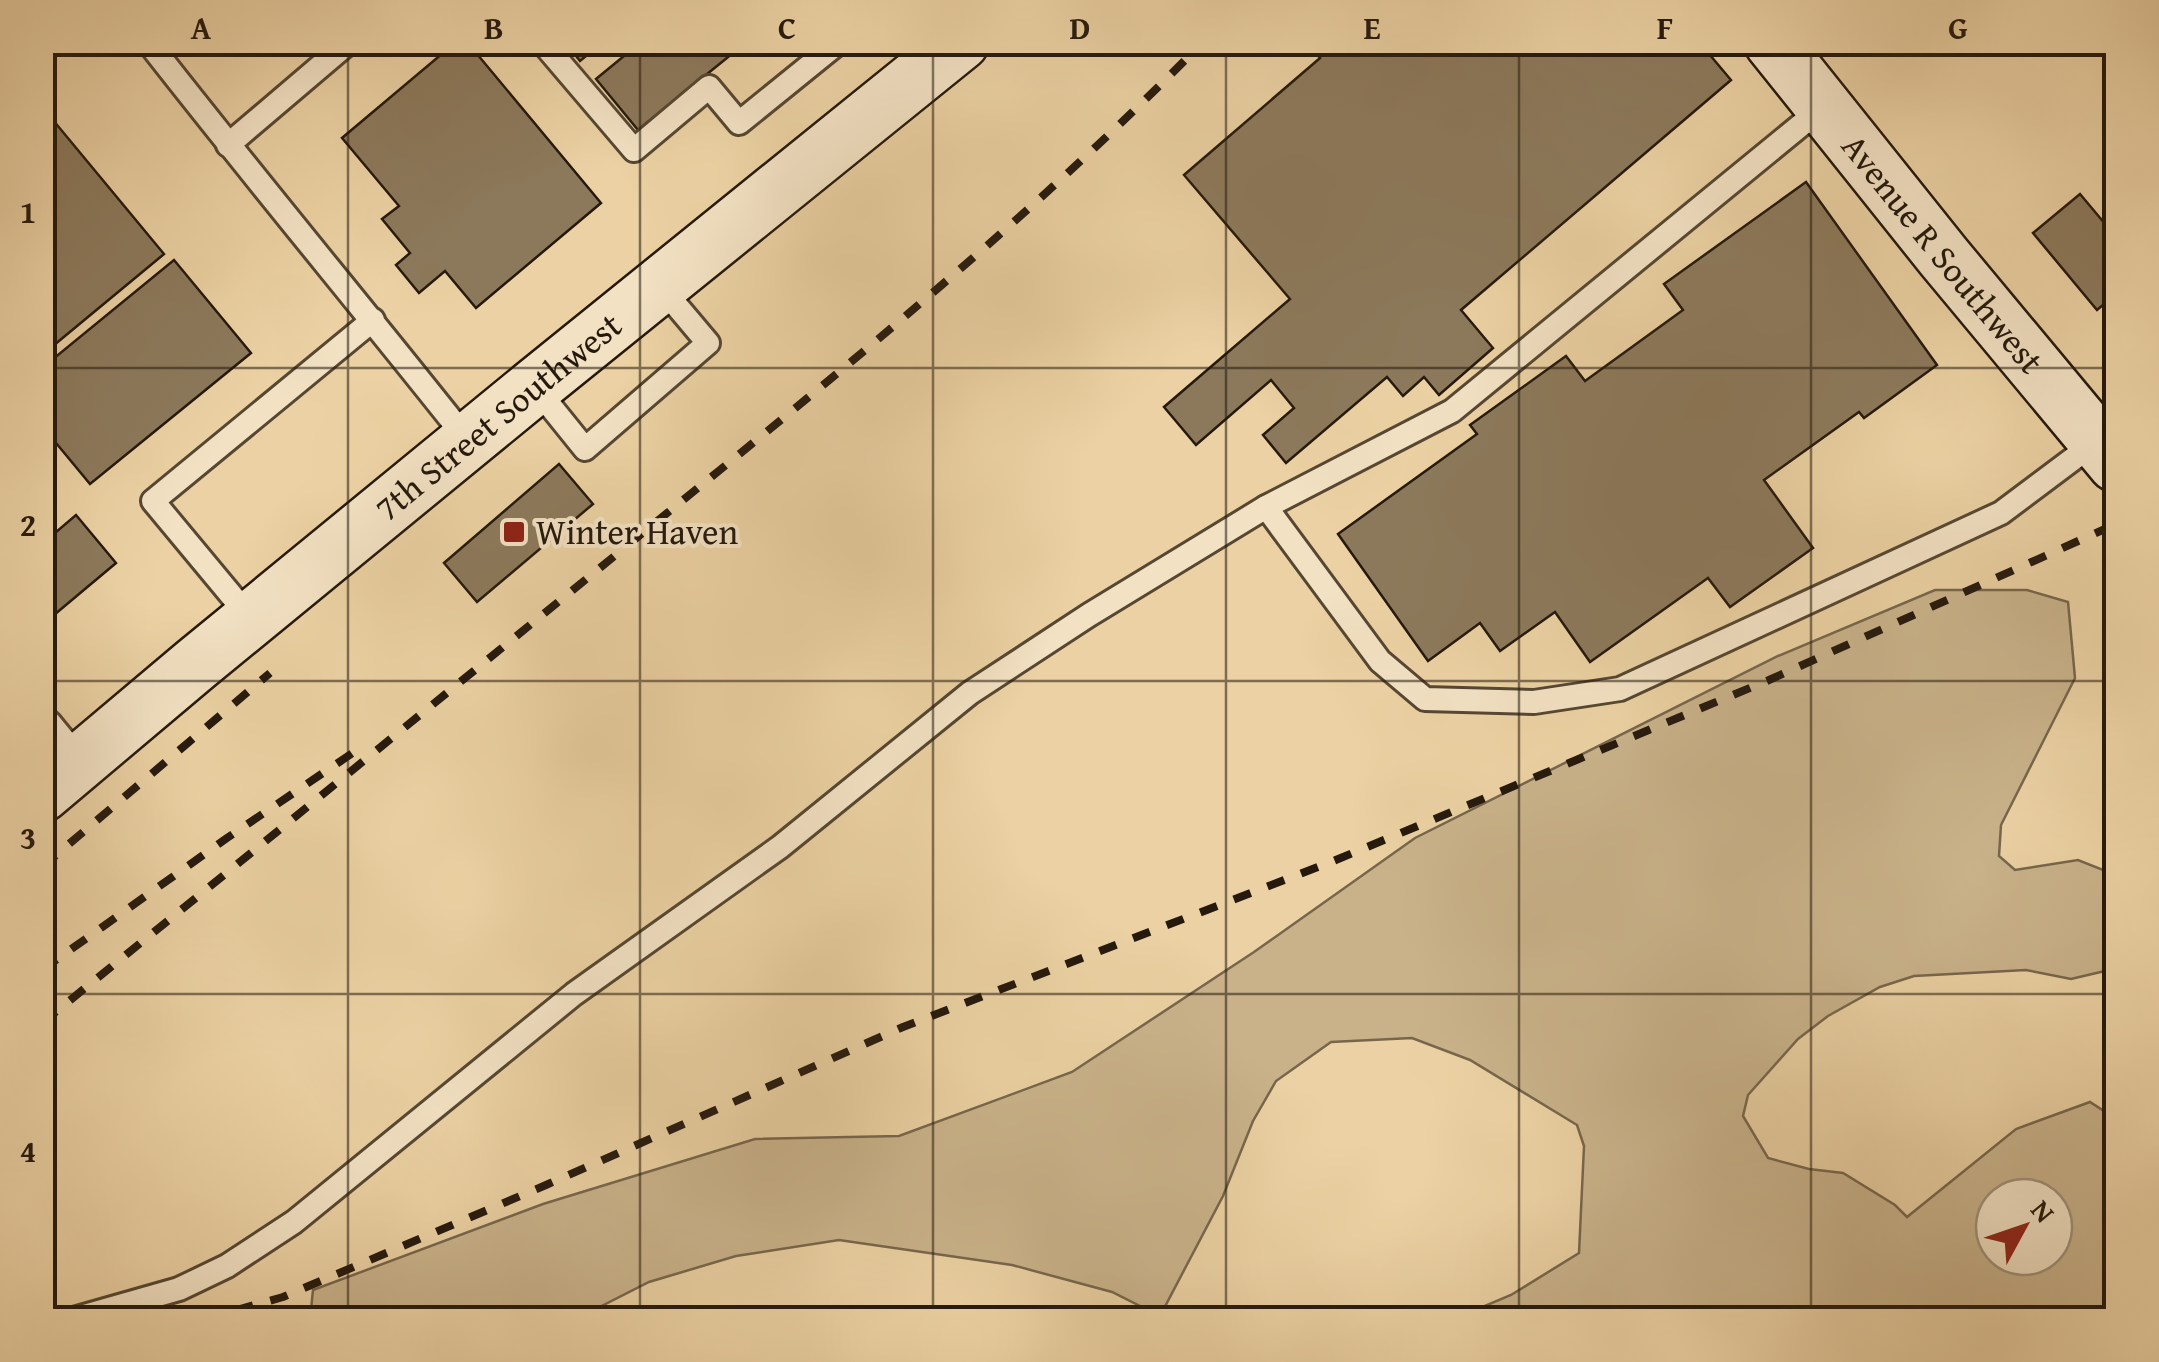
<svg xmlns="http://www.w3.org/2000/svg" width="2159" height="1362" font-family="'Gentium Book Plus',serif">
<style>
.green{fill:#c9b28a;stroke:#77664c;stroke-width:2.5;fill-rule:evenodd}
.building{fill:#8c795b;stroke:#25190d;stroke-width:2.5}
.lines{fill:none;stroke-linecap:round;stroke-linejoin:round}
.lane-casing{stroke:#564732;stroke-width:28}
.street-casing{stroke:#564732;stroke-width:48}
.secondary-casing{stroke:#25190d;stroke-width:60}
.lane{stroke:#f2e1c3;stroke-width:22}
.street{stroke:#f2e1c3;stroke-width:42}
.secondary{stroke:#f2e1c3;stroke-width:55}
.rail{stroke:#25190d;stroke-width:8;stroke-dasharray:18 18;stroke-linecap:butt}
.grid{fill:none;stroke:#25190d;stroke-width:2.5;stroke-opacity:0.55}
.poi-dot{fill:#8f2418;stroke:#f2e1c3;stroke-width:4}
.labels{text-anchor:middle;stroke-width:8;stroke-linejoin:round;paint-order:stroke}
.street-label{font-size:35px;fill:#25190d;stroke:#f2e1c3}
.poi-label{font-size:35px;fill:#25190d;stroke:#f2e1c3;text-anchor:start}
.neatline{fill:none;stroke:#25190d;stroke-width:4}
.grid-label{font-size:32px;text-anchor:middle;font-weight:bold;fill:#25190d}
</style>
<rect width="100%" height="100%" fill="#ebd1a3"/>
<filter id="stains"><feTurbulence type="fractalNoise" baseFrequency=".002" numOctaves="4"/><feColorMatrix values="0 0 0 0 .2 0 0 0 0 .09 0 0 0 0 .02 0 0 0 .5 -.17"/></filter>
<radialGradient id="worn" r=".72"><stop offset=".6" stop-color="#630" stop-opacity="0"/><stop offset="1" stop-color="#630" stop-opacity=".3"/></radialGradient>
<path class="green" d="M1935,590h92l41,12 7,76 -74,147 -2,31 16,14 63,-10 38,15v89l-7,6 -38,9 -45,-9 -112,6 -34,11 -52,29 -30,23 -50,56 -5,21 25,42 41,11 34,4 52,32 12,12 109,-88 74,-27 26,17v200h-662l57,-24 68,-42 5,-107 -7,-21 -107,-65 -58,-22 -81,4 -55,39 -23,40 -30,75 -63,120 -48,-24 -100,-27 -173,-25 -103,16 -87,26 -73,37 -259,1 -6,-10 2,-20 230,-86 212,-65 144,-3 173,-64 182,-120 161,-114 363,-182zM1994,1197h60v60h-60z"/>
<g class="building">
<path d="M456,42h11l134,161 -125,105 -31,-37 -26,22 -23,-28 14,-12 -28,-34 17,-13 -57,-68z"/>
<path d="M565,42h38l-23,19z"/>
<path d="M641,42h83l9,11 -95,77 -42,-51z"/>
<path d="M1306,42h393l32,38 -270,230 32,38 -54,47 -15,-18 -21,19 -16,-19 -101,86 -23,-28 31,-27 -23,-28 -75,65 -32,-38 126,-108 -106,-124 136,-117z"/>
<path d="M43,108l121,146 -122,101v-246z"/>
<path d="M1806,182l131,183 -73,53 -5,-6 -95,68 49,68 -83,59 -22,-29 -118,84 -35,-50 -55,39 -20,-28 -52,38 -90,-127 139,-100 -7,-9 96,-69 19,25 98,-71 -19,-26z"/>
<path d="M2080,194l36,43v57l-19,16 -64,-77z"/>
<path d="M174,260l77,93 -161,131 -48,-58v-58z"/>
<path d="M559,464l34,40 -116,98 -33,-39z"/>
<path d="M76,515l40,48 -74,62v-81z"/>
</g>
<g class="lines">
<defs>
<g id="lane">
<path d="M148,42c105,135 215,266 321,400"/>
<path d="M542,42l92,108 75,-63 30,36 100,-81"/>
<path d="M1823,107l-371,304 -186,96 114,154 45,38 109,3 86,-13 381,-176 96,-72"/>
<path d="M228,145l121,-103"/>
<path d="M535,387l50,62 123,-106 -48,-57"/>
<path d="M251,619l-98,-118 220,-181"/>
<path d="M70,1320l109,-31 48,-23 67,-44 280,-228 206,-147 190,-154 119,-78 177,-108"/>
</g>
<path id="street" d="M42,729l32,39"/>
<g id="secondary">
<path id="s1" d="M1772,42l171,214 173,208"/>
<path id="s2" d="M42,794l153,-129 339,-278 427,-345"/>
</g>
</defs>
<use href="#lane" class="lane-casing"/>
<use href="#street" class="street-casing"/>
<use href="#secondary" class="secondary-casing"/>
<use href="#lane" class="lane"/>
<use href="#street" class="street"/>
<use href="#secondary" class="secondary"/>
<g class="rail">
<path d="M42,867l228,-194"/>
<path d="M42,970l185,-132 127,-86"/>
<path d="M42,1023c196,-159 391,-319 586,-478 197,-161 397,-321 575,-503"/>
<path d="M201,1320l82,-23 263,-112 357,-158 428,-165 438,-182 347,-156"/>
</g>
</g>
<path class="grid" d="M348,42v1278M640,42v1278M933,42v1278M1226,42v1278M1519,42v1278M1811,42v1278M42,368h2074M42,681h2074M42,994h2074"/>
<rect class="poi-dot" x="502" y="520" width="24" height="24" rx="5"/>
<g class="labels">
<g class="street-label">
<text dy="12" stroke="none"><textPath href="#s1" startOffset="272">Avenue R Southwest</textPath></text>
<text dy="12" stroke="none"><textPath href="#s2" startOffset="592">7th Street Southwest</textPath></text>
</g>
<g class="poi-label">
<text x="536" y="544">Winter Haven</text>
</g>
</g>
<rect width="2159" height="1362" fill="none" stroke="#ebd1a3" stroke-width="110"/>
<g transform="translate(2024 1227) rotate(50)"><circle r="48" fill="#f2e1c3" stroke="#a0917a" stroke-width="2.5"/>
<path d="M0-8L18 38L0 25L-18 38Z" fill="#8f2418"/>
<text y="-15" font-size="28" font-weight="bold" text-anchor="middle" fill="#25190d">N</text>
</g>
<rect x="55" y="55" width="2049" height="1252" class="neatline"/>
<g class="grid-label">
<text x="201" y="39">A</text>
<text x="494" y="39">B</text>
<text x="787" y="39">C</text>
<text x="1080" y="39">D</text>
<text x="1372" y="39">E</text>
<text x="1665" y="39">F</text>
<text x="1958" y="39">G</text>
<text x="28" y="223">1</text>
<text x="28" y="536">2</text>
<text x="28" y="849">3</text>
<text x="28" y="1162">4</text>
</g>
<rect width="100%" height="100%" filter="url(#stains)"/>
<rect width="100%" height="100%" fill="url(#worn)"/>
</svg>
